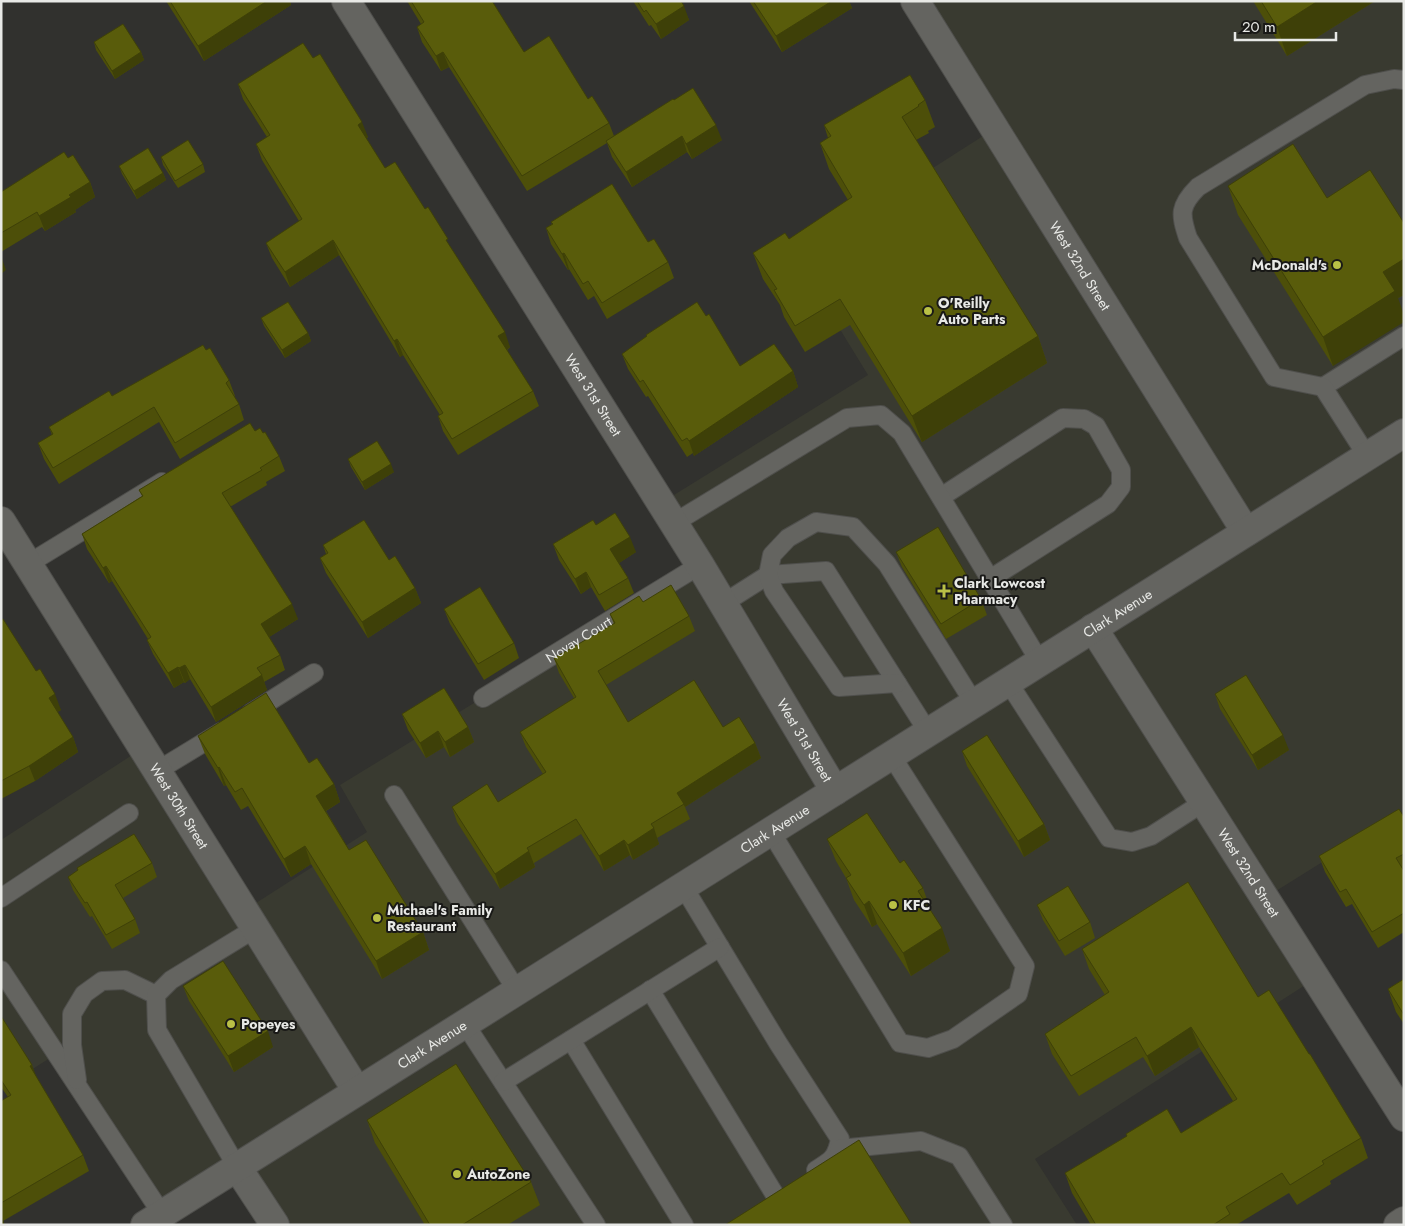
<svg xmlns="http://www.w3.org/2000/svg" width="1405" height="1226" font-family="Jost,sans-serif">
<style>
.built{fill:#393a30}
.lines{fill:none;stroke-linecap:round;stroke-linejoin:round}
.lane-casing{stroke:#4f4f4c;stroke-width:20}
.street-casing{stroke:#4f4f4c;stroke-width:30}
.secondary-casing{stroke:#4f4f4c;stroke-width:30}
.lane{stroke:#646460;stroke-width:18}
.street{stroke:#646460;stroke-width:28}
.secondary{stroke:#646460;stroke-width:28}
.wall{fill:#4d4f09}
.shaded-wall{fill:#3e4008}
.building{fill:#595c0b;stroke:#3e4008}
.poi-dot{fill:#b9c046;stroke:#191917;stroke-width:2}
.labels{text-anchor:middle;stroke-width:4;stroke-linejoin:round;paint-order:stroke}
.poi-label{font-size:14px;font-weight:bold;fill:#e8e9e6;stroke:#191917;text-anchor:start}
.street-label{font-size:14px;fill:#e8e9e6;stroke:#191917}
</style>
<rect width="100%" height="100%" fill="#31312e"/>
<path class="built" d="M915,1h489v810l-139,87 51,80 -281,181 42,66h-802l-38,-58 -83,52 -104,-161 -49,31v-249l142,-92 102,162 122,-78 -27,-47 360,-220 -39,-62 207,-128 -73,-119 199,-127z"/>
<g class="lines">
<defs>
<g id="lane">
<path d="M1323,387l81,-51"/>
<path d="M1367,456l-44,-69 -49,-10 -86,-139c-8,-24 -9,-32 10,-51l167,-102 29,-6 10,1"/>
<path d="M941,497l122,-79 21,1 12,7 25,44v17l-13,17 -118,75"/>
<path d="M674,523l173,-105 34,-3 21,18 138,229"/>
<path d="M28,564l134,-82"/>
<path d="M724,603l44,-28 58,-4 102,161"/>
<path d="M1008,682l101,156 23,4 19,-6 53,-34"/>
<path d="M897,683l-58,4 -65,-96 -6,-16 4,-20 16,-17 28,-16 37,5 34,37 87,139"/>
<path id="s1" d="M483,698l217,-133"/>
<path d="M251,713l63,-40"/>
<path d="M157,771l64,-39"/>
<path d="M394,795l123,196"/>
<path d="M771,832l129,211 28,5 25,-9 65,-45 7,-28 -134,-211"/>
<path d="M683,886l95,157 62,96c-4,19 -8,21 -24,31"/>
<path d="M1,898l128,-85"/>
<path d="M1,970l161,244"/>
<path d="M650,990l125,205"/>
<path d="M465,1024l131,201"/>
<path d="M571,1040l113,185"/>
<path d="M77,1080l-5,-35v-31l12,-20 18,-13 23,-1 31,15"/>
<path d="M503,1082l217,-135"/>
<path d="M839,1149l82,-8 38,15 44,69"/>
<path d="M237,1167l-80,-137 -1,-35 15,-15 85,-52"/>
</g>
<g id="street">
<path id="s2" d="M346,1l354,564 135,226"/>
<path id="s3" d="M915,1l331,531"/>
<path id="s4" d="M1,521l356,570"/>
<path id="s5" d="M1093,628l311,489"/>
<path d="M237,1167l38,58"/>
<path d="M1398,1225l6,-4"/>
</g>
<g id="secondary">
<path id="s6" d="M145,1225l1259,-792"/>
</g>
</defs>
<use href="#lane" class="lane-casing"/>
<use href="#street" class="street-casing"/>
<use href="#secondary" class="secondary-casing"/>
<use href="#lane" class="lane"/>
<use href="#street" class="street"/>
<use href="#secondary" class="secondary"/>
</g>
<g class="wall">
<path d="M166,1h124l1,4 -87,56z"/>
<path d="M407,1h85l32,51 64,47 21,24 5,13 60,-36 48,40 -30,19 -5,-7 -55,35 -20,-30 -5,-14 -80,48 -78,-124 -8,4 -19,-29 -5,-15 4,-3z"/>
<path d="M633,1h48l8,19 -28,19 -10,-14 -2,1z"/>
<path d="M749,1h100l3,7 -70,44z"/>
<path d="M1253,1h122l-88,55z"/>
<path d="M94,42l47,10 3,8 -29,19 -19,-29z"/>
<path d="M313,58l55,79 -2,2 19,29 67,81 58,98 -3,3 26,41 6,15 -81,49 -15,-24 -5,-15 2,-1 -37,-60 -3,2 -61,-102 -49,32 -18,-29 -6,-15 33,-22 -37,-61 -6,-16 11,-7 -24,-38 -5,-15z"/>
<path d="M925,100l10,27 -7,4 1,2 -13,7 122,196 9,27 -125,79 -72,-117 -45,27 -21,-35 -4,-12 -17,-26 -10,-26 36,-14 59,-39 -19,-31 -9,-26 8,-5 -4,-13z"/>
<path d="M161,157l42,7 2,8 -27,16 -15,-23z"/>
<path d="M68,158l22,24 5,15 -20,13 1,2 -31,19 -3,-4 -41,25v-60z"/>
<path d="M119,166l44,7 3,7 -29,19 -15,-25z"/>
<path d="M1228,186l99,12 77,25v72l-6,3 -65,68 -95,-151z"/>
<path d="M551,222l97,20 20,20 6,16 -67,41 -13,-23 -6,4 -19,-31 -1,1 -17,-26 -5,-16 6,-4z"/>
<path d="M706,316l34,50 53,5 5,16 -104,69 -1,-3 -6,4 -39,-61 -2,1 -18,-28 -6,-15z"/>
<path d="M261,318l47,15 3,8 -26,17 -21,-32z"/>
<path d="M206,350l23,30 6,16h-1l5,8 5,16 -64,39 -21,-37 -100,62 -15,-25 -6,-16 14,-8 -3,-8z"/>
<path d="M255,431l24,25 6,15 -19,11 1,3 -37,22 68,112 -29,18 11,18 5,15 -21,12 3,8 -51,32 -26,-43 -5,4 -1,-1 -10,6 -21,-34 -6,-14 1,-1 -36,-58 -3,2 -22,-34 -5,-15 60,-38 -3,-6z"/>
<path d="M348,459l46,13 -29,18 -14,-23z"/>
<path d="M596,525l40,27 -17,11 9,15 6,15 -29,18 -14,-24 -10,7 -22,-34 -6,-16z"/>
<path d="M323,545l66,15 26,28 6,15 -53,35 -42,-65 -6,-15 6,-4z"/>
<path d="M896,552l85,47 6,16 -41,24 -44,-72z"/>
<path d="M643,602l46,14 6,15 -89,54 22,37 95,5 32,16 6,15 -76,49 5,12 -33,19 2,6 -26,16 -3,-5 -26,16 -23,-37 -47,29 1,4 -35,22 -43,-67 -5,-15 46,-5 45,-28 -17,-27 -6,-15 54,-34 -15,-25 -5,-15 60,-34 -4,-10z"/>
<path d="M444,609l70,34 5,15 -35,22 -34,-56z"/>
<path d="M1,620l60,90 -4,2 16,25 5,15 -43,29 -34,18z"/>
<path d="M1215,694l74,56 -31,20 -38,-61z"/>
<path d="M402,714l66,13 6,15 -24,15 -6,-10 -18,11 -18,-28z"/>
<path d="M198,736l111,27 25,21 6,18 -14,9 23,39 74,82 6,18 -47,29 -71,-115 -20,13 -43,-71 -7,4 -15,-25 -2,1 -19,-32z"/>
<path d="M962,751l82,73 6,16 -26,17 -57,-91z"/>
<path d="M1404,817v115l-26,16 -26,-44 -6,3 -21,-35 -6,-16z"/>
<path d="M827,839l73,24 23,25 8,23 19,40 -39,25 -34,-52 -5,3 -18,-27 -8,-22 -10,-17z"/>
<path d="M152,863l5,14 -34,21 12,21 5,14 -28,16 -20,-33 -2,1 -17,-27 -5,-13z"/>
<path d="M1037,905l53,17 5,16 -30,18 -22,-36z"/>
<path d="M1082,949l176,48 103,141 7,20 -38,23 1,3 -34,21 -8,-12 -53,32h-145l-19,-32 -7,-20 116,-40 52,-32 -34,-54 -44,29 -12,-19 -64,39 -27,-42 -7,-20 60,-39 -16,-26z"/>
<path d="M1404,979v45l-8,-12 -8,-23z"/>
<path d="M183,986l90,61 -39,25 -45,-71z"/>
<path d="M1,1016l31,49 4,13 47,77 6,16 -86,50 2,4h-4v-124l7,-4 -7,-10z"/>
<path d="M367,1120l164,62 9,23 -33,20h-82l-50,-82z"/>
</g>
<g class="shaded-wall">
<path d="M267,1h23l1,4 -87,56 -6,-15z"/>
<path d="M832,1h17l3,7 -70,44 -6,-16z"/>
<path d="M1318,1h57l-88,55 -10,-29z"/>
<path d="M684,6l5,14 -28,19 -5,-15z"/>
<path d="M141,52l3,8 -29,19 -3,-8z"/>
<path d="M443,52l6,15 -8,4 -5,-15z"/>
<path d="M362,122l6,15 -5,3 -5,-15z"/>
<path d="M716,125l6,15 -30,19 -6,-15z"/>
<path d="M682,136l5,16 -55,35 -6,-15z"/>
<path d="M163,173l3,7 -29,19 -3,-8z"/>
<path d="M90,182l5,15 -20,13 1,2 -31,19 -6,-15 30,-21z"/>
<path d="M333,240l6,15 -49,32 -5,-15z"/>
<path d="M564,253l5,16 -1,1 -6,-16z"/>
<path d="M1,256l5,14 -5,4z"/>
<path d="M1404,259v36l-6,3 6,17v7l-71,44 -10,-29 60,-65z"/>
<path d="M505,332l5,15 -6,5 -6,-16z"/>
<path d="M308,333l3,8 -26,17 -3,-8z"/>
<path d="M1038,336l9,27 -125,79 -10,-26z"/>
<path d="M397,339l6,16 -3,2 -6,-16z"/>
<path d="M793,371l5,16 -104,69 -5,-15z"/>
<path d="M391,464l3,8 -29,18 -3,-8z"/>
<path d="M630,537l6,15 -20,13 -6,-16z"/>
<path d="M106,566l6,15 -3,2 -6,-15z"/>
<path d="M586,572l5,15 -10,7 -6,-15z"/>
<path d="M415,588l6,15 -53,35 -6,-16z"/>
<path d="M292,604l6,15 -32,20 -5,-15z"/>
<path d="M185,665l5,14 -5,4 -6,-15z"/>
<path d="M178,667l6,15 -10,6 -6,-15z"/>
<path d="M262,675l5,15 -51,32 -5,-15z"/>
<path d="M55,694l6,16 -7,4 -5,-16z"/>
<path d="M468,727l6,15 -24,15 -5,-15z"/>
<path d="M438,731l6,16 -18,11 -6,-15z"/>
<path d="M1283,735l6,15 -31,20 -6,-15z"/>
<path d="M73,737l5,15 -43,29 -6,-15z"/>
<path d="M755,743l6,15 -76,49 -8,-14z"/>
<path d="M219,767l7,18 -2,1 -6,-18z"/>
<path d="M334,784l6,18 -18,11 -6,-17z"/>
<path d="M1044,824l6,16 -26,17 -6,-16z"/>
<path d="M654,828l5,16 -26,16 -5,-15z"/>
<path d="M624,840l6,15 -26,16 -5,-15z"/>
<path d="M305,846l6,18 -20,13 -7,-18z"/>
<path d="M529,851l6,16 -35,22 -5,-15z"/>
<path d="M869,901l8,23 -5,3 -8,-22z"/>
<path d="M942,928l8,23 -39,25 -8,-23z"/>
<path d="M423,932l6,18 -47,29 -6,-18z"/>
<path d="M1191,1027l8,20 -44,29 -8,-20z"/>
<path d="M268,1031l5,16 -39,25 -6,-16z"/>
<path d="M32,1065l6,16 -8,-15z"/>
<path d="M1,1218h1l3,7h-4z"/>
</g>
<g class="building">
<path d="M170,1h97l-69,45z"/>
<path d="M411,1h81l32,51 25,-16 39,63 4,-3 17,27 -87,53 -79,-124 -7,4 -19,-29 7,-5z"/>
<path d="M637,1h44l3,5 -28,18 -10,-14 -2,2z"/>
<path d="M753,1h79l-56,35z"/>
<path d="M1261,1h57l-41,26z"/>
<path d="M123,24l18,28 -29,19 -18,-29z"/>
<path d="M303,43l10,15 7,-4 42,68 -4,3 27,43 10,-6 30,47 3,-2 20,32 -2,1 59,92 -7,4 35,55 -81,48 -14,-23 5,-3 -46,-74 -3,2 -61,-101 -48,32 -19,-29 36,-24 -46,-75 14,-9 -32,-51z"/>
<path d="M910,75l15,25 -7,5 1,1 -17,11 136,219 -126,80 -72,-117 -45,27 -21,-36 3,-1 -24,-36 32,-20 4,6 63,-42 -32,-54 11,-7 -7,-11z"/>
<path d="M693,88l23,37 -30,19 -4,-8 -56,36 -20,-31 67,-42 1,1z"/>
<path d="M188,140l15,24 -28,17 -14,-24z"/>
<path d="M1293,144l34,54 43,-28 34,53v36l-21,13 12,19 -72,46 -95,-151z"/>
<path d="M148,148l15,25 -29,18 -15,-25z"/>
<path d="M64,152l4,6 5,-3 17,27 -21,13 2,2 -32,19 -2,-4 -36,21v-41z"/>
<path d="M612,184l36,58 6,-3 14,23 -66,41 -14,-22 -5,3 -19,-31 -2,1 -16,-26 7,-4 -2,-2z"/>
<path d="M288,302l20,31 -26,17 -21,-32z"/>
<path d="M697,302l9,14 3,-2 31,52 34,-22 19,27 -104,70 -2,-3 -5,3 -39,-61 -3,2 -18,-28 25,-18 -1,-1z"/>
<path d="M203,345l3,5 4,-2 19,32 -3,3 13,21 -64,39 -21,-36 -101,61 -15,-25 15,-9 -4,-7 60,-36 3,5z"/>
<path d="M250,423l5,8 5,-3 3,5 2,-1 14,24 -19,12 2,2 -40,23 70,111 -31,20 19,31 -23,13 5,7 -51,32 -26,-42 -6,3 -1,-1 -10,6 -21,-33 4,-3 -45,-71 -3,2 -21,-34 61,-38 -4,-6z"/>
<path d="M377,441l14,23 -29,18 -14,-23z"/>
<path d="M615,513l15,24 -20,12 18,29 -29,17 -13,-23 -11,7 -22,-35 40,-24 3,5z"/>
<path d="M364,520l25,40 6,-4 20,32 -53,34 -42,-64 8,-5 -5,-8z"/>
<path d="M938,527l43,72 -40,25 -45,-72z"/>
<path d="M671,585l18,31 -91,55 30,51 66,-42 29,47 16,-10 16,26 -78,50 7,11 -33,20 3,4 -26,17 -4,-5 -25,16 -23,-37 -49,29 2,3 -34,23 -43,-67 35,-23 11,18 48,-30 -26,-40 56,-35 -22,-39 61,-35 -5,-9 29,-18 4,6z"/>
<path d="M480,587l34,56 -36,21 -34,-55z"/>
<path d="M3,619l33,52 4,-2 15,25 -6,4 24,39 -44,29 -28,15v-161z"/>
<path d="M1246,675l37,60 -31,20 -37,-61z"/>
<path d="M444,688l24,39 -23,15 -7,-11 -18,12 -18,-29z"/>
<path d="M266,693l43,70 8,-5 17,26 -18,12 33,54 17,-10 57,92 -47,29 -71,-115 -21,13 -42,-71 -7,4 -16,-25 -1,1 -20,-32z"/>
<path d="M987,735l57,89 -26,17 -56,-90z"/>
<path d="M1399,809l5,8v37l-8,4 8,13v42l-32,19 -26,-43 -6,3 -21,-36z"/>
<path d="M867,813l33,50 4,-3 19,28 -5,3 24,37 -39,25 -34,-52 -5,4 -18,-27 5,-3 -24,-36z"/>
<path d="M134,834l18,29 -37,22 20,34 -29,16 -19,-33 -2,1 -17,-26 10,-7 -1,-2z"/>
<path d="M1188,882l70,115 11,-7 40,64h1l51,84 -39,23 2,3 -34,21 -8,-12 -56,34 4,7 -17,11h-117l-31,-52 62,-37 -1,-2 41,-25 14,24 56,-34 -46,-72 -44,29 -11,-19 -65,39 -26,-42 64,-42 -27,-43z"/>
<path d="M1068,886l22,36 -31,19 -22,-36z"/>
<path d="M223,961l45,70 -40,25 -45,-70z"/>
<path d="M1404,979v36l-16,-26z"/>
<path d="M1,1016l31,49 -2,1 53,89 -82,48v-102l10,-6 -10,-15z"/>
<path d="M456,1064l75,118 -69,43h-32l-63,-105z"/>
<path d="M859,1140l53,85h-187z"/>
</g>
<g class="poi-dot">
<circle cx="1337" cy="265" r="5"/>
<circle cx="928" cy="311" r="5"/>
<path d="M941.5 583.5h5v5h5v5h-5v5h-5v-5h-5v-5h5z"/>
<circle cx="893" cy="905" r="5"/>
<circle cx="377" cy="918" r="5"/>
<circle cx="231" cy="1024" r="5"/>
<circle cx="457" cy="1174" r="5"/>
</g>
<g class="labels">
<g class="poi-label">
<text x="1327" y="270" text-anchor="end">McDonald's</text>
<text x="938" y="308">O'Reilly<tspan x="938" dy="16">Auto Parts</tspan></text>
<text x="954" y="588">Clark Lowcost<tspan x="954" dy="16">Pharmacy</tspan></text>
<text x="903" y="910">KFC</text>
<text x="387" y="915">Michael's Family<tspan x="387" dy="16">Restaurant</tspan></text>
<text x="241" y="1029">Popeyes</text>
<text x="467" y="1179">AutoZone</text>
</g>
<g class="street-label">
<text dy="5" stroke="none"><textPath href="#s3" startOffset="312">West 32nd Street</textPath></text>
<text dy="5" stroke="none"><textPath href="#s2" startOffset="465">West 31st Street</textPath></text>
<text dy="5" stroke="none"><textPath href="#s6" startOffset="1149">Clark Avenue</textPath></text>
<text dy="5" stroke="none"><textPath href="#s1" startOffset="112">Novay Court</textPath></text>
<text dy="5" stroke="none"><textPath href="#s2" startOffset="870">West 31st Street</textPath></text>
<text dy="5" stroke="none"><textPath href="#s4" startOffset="336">West 30th Street</textPath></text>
<text dy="5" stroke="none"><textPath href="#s6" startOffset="744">Clark Avenue</textPath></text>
<text dy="5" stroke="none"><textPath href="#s5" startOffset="290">West 32nd Street</textPath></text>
<text dy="5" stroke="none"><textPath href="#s6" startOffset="339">Clark Avenue</textPath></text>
</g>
</g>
<rect width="1405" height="1226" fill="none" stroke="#e8e9e6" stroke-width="5"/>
<path d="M1235 32v8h101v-8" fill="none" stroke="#e8e9e6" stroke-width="2.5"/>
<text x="1242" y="32" font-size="15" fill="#e8e9e6" stroke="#191917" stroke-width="4" paint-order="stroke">20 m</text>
</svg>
